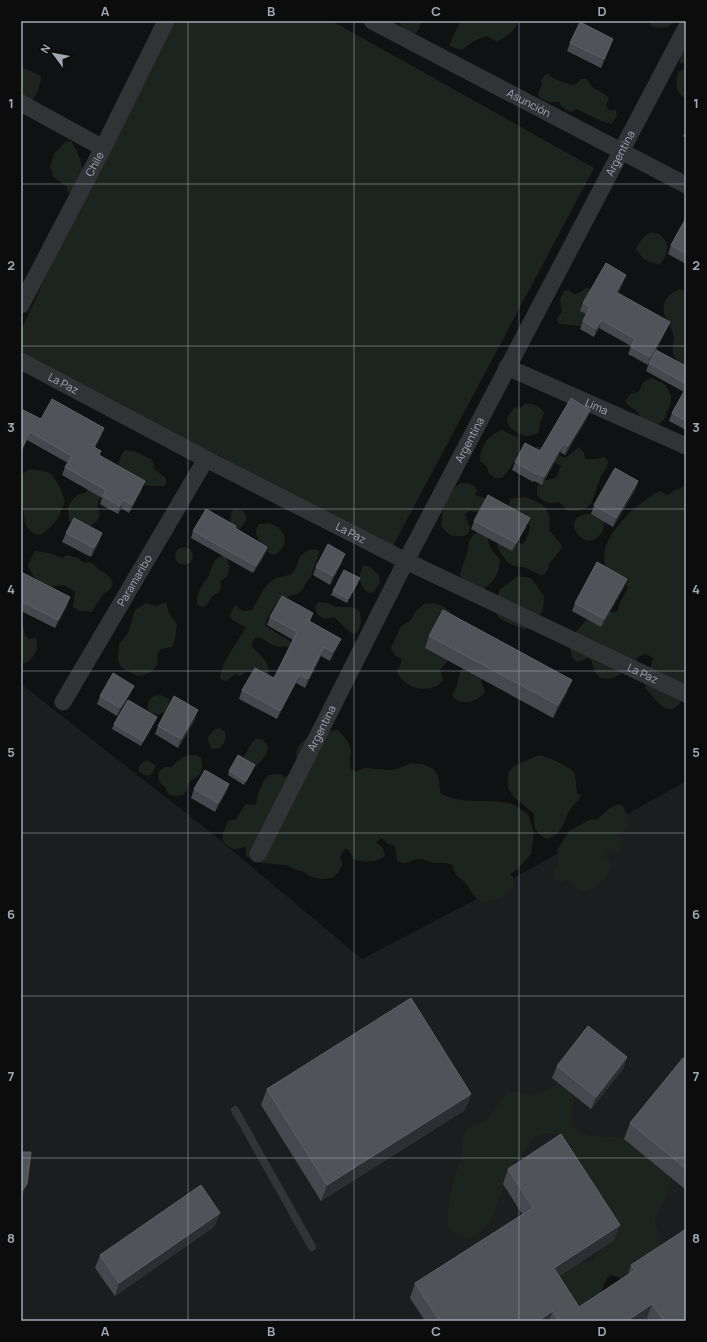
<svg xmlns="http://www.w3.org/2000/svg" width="707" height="1342" font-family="Manrope,sans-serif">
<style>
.built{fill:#1c1d1f}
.green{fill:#1d241d}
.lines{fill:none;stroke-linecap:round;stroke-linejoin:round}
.service{stroke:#323337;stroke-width:8}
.minor{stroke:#323337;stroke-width:17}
.wall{fill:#46484d}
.shaded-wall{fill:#2c2e31}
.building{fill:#505358;stroke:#5d6066}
.grid{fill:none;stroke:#a2a8b3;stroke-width:1;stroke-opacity:0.55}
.labels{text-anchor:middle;stroke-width:3;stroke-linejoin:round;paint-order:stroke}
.street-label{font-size:11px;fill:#a2a8b3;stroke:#0c0c0d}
.neatline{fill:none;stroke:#a2a8b3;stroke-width:1.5}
.grid-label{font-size:13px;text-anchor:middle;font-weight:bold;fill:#a2a8b3}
</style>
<rect width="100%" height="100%" fill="#101112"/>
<path class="built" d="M21,684l188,147 153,128 111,-58 213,-120v448l-146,92h-519z"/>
<g class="green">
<path d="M160,21h172l262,147 -201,378 -152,-78 -23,-13h-8l-189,-101v-23z"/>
<path d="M400,21h22l-3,8 -3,4h-9l-6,-5z"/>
<path d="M461,21h57c-2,10 -13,16 -21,21l-10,-6 -13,5 -13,9 -12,-4 3,-8z"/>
<path d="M651,21h24c-8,9 -13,7 -25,5z"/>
<path d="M686,30v35l-2,-2h-4l-1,-4z"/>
<path d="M686,66v32c-11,-4 -11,-18 -7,-27l4,-1z"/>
<path d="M21,67l10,4 10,5c0,14 -9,27 -20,35z"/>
<path d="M549,74l3,4 19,7 6,-1 3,-5h7c4,11 14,11 22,19l-3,7 3,5h7l1,7 -6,7 -12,-4 -22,-11 -7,3 -7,-4 -4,-6h-10l-9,-4 -2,-4 4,-10 -1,-4 4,-5z"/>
<path d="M66,141h5c7,9 10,20 12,31l-11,22 -3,-1 -2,-2v-4l-15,-11v-5l-2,-4 4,-13z"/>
<path d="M652,232c4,1 9,2 11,6 8,8 3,20 -4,27l-14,-5 -9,-10c3,-9 7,-14 16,-18z"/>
<path d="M586,288h3l1,2 -4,33 -6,3 -21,-2 -2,-4 2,-5 3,-3 -2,-12 4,-9 5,-1 5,4 5,-1z"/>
<path d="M679,289l7,1v76c-6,-3 -11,-6 -13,-13 -1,-5 1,-11 1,-16 -2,-11 -13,-20 -10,-33 2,-8 8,-11 15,-15z"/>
<path d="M652,378l14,7 5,11v6l-7,18 -6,4 -5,2 -13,-2c1,-16 -6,-12 -15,-22l5,-8c15,-2 7,-6 15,-13 2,-2 5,-2 7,-3z"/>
<path d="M525,403c9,1 15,2 19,10l-4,10 -1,9c-4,2 -8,4 -12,4 -4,0 -6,-2 -9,-3 -13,-7 -14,-14 -4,-25l8,-1z"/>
<path d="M502,430l16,8c3,17 -5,27 -16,40h-7l-6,-4 -2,-7 -7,-6c0,-15 8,-26 22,-31z"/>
<path d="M536,447h9l20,11 14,-11 5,6 1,6h11l9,-2 3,5 -1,5 -6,9 -10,28 -5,4 -9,3h-9l-9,-9c-9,2 -16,1 -22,-7v-8l3,-5 17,-5 4,-11 -27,-16z"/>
<path d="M125,450l12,2 15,8 2,5 -1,3 13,10v7l-3,1h-12l-8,-1 -25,-20 3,-10z"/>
<path d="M30,469c6,1 14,1 19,4 8,5 13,19 16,28 -6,17 -9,23 -24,34 -15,-2 -17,-12 -17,-26l-3,1v-35z"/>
<path d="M460,483c8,0 14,0 17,8l-2,4 9,3 3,2 -5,13 -12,-2 -5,3 5,14 -3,7c-12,3 -19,1 -26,-9 1,-11 2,-24 9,-34 3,-4 7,-6 10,-9z"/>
<path d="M93,484l8,12 -4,10c10,12 -8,25 -20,20 -3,-1 -5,-4 -8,-5l-1,-14 5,-8 4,-4 8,-2z"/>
<path d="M686,486v214l-3,-1c-3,3 -6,8 -10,10 -9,4 -22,-15 -28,-21l2,-12 5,-13 1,-5 -7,-4 -6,2 -21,19 -9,4 -10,-1 -5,-6 -4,-12 -3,-2 -4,2 -8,2 -4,-5 -2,-7 4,-16 19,-22 12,-3c5,3 8,5 13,1l1,-6 9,-16c-4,-11 -20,-13 -23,-24 -8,-27 34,-63 55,-73l7,4 8,-5z"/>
<path d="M525,497c20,7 27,11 24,33l12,14 1,4 -13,16 -1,6 -3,4 -4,1c-6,-2 -10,-5 -15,-7 -4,-2 -8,-1 -12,-2 -7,-1 -15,-15 -17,-21 8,-7 16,-3 26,-1l5,-9 2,-9 -2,-3 -21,-12 3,-12z"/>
<path d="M237,508l7,4 3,6c-3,6 -7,15 -16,12 -1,-8 -2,-13 2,-21z"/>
<path d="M587,514h7l9,5c2,7 1,11 -4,17 -16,17 -40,-18 -12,-22z"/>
<path d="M268,523c18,4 24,23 6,32 -8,-2 -10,-6 -14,-13 -4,-7 -6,-10 -1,-18z"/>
<path d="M481,531l7,4c-1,11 6,17 12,25 -1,16 -6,20 -17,30l-21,-8 -2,-8 8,-24 1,-9 5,-7z"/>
<circle cx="184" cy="556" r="9"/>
<path d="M312,549l7,1c0,10 -6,17 -8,27 -9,8 -6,18 -20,18 -5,4 -11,5 -15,9 -4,5 -9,15 -11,21l16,11 15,8 -2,6 -9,-4 -6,1c-3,-2 -7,-2 -10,-4 -5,-3 -7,-6 -14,-5l-3,5v4c5,4 18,17 17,24 0,1 -2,5 -2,6l-13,-4 -9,-1 -5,4 -4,-2 -10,7 -6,-2c0,-14 16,-35 23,-47l2,-5 -14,-8 -1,-4 5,-10 8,6 9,-1c7,-10 10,-23 21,-30 5,-4 12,-3 18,-6 6,-4 6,-11 8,-16 3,-5 8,-7 13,-9z"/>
<path d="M35,551l14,2 13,5 6,-3 10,3 6,5c9,-3 10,3 16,7 8,4 17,11 10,19 -2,3 -6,4 -8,7 -4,5 -7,11 -10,16l-12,-1 -7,-4 2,-15c-4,-3 -9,-7 -14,-7 -3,0 -7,2 -10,2 -12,0 -18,-11 -23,-21l3,-8z"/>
<path d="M224,554c6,6 6,15 3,23l-7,4 1,7 -3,5c-8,2 -8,9 -14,14l-4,-1 -3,-2c-1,-10 6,-22 13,-29l-1,-1 6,-14z"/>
<path d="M364,565l6,2 9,8 1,8 -6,9 -6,1c-9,-7 -11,-18 -4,-28z"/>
<path d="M518,576l13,2 13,18 -1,15 -10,17 -10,1 -19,-8 -6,-4 -3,-10 5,-18z"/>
<path d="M318,602l10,1 8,4h15l8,3c3,8 3,18 -4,24 -10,-3 -13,-11 -21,-17l-10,2 -7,-5 -2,-7z"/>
<path d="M146,603l10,3 7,-3 4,1 2,10 8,10c-1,8 -1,15 -5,23l-11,2c-6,7 -2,8 -4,15 -2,8 -12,11 -19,12l-16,-8 -4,-7 1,-17 9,-11 4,-12 3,-11z"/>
<path d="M434,603c10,3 16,6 20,16 -12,5 -25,7 -26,22l21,16 -2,5 -7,8 3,10c-12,16 -40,9 -46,-9l4,-8v-5l-6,-2 -4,-8 10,-22 9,-5 7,-11 7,-6z"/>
<path d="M21,623l2,1 2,11 3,4 8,-1c3,12 0,15 -8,24l-7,2z"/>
<path d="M465,665l18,12 -2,4 4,11c-8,10 -25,16 -33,3l5,-9 3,-14z"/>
<path d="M160,695l9,4c0,14 -10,19 -21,12 -1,-10 1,-15 12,-16z"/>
<path d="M220,728l5,4c4,16 -17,27 -17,5l7,-8z"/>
<path d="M338,730c4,5 10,10 12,16 2,8 -2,14 1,24l6,1 8,-3 25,2 10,-2 11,-5 11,1 12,5 5,9 1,15c21,13 45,5 68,10 7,1 14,7 20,11l6,19 -3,21 -14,16 -7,4 3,2v13c-10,9 -27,19 -39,7 -3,-3 -4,-8 -7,-11 -6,-9 -12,-6 -14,-20 -6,-2 -9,-2 -15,-2 -7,0 -13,-4 -20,-4 -9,1 -10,7 -21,2l-2,-15 -7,-2 -6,-6 -6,4 7,6 2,8c-9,7 -23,7 -32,3l-4,-9 -5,-1 -4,8 2,7 -3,8 -7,6 -11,1 -12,-3 -5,-4 -10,-3 -8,-4 -14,-1 -15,-2 -11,-6v-9c-14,4 -15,2 -24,-7l1,-7 5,-12 8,-2 6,-10 4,-5 10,1c1,-13 5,-20 12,-30l13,-1 4,3 11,-6 1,-7 -1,-12 4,-8 10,-9 16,-4z"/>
<path d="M256,738l7,2 5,6c-1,9 -5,14 -12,20l-6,-1 -7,-7 8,-14z"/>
<path d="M187,755h8l6,3c1,6 2,13 -3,18 -2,2 -5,3 -8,5 -2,2 -2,5 -3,8 -3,9 -12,8 -19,5l-3,-7 -6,-5 -1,-9 6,-6h8l4,-5z"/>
<path d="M539,755c14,4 25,9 36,18l2,20 4,2c-2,6 -6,8 -10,13 -8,12 -8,28 -25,31 -12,-8 -12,-11 -12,-25l-20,-17 -6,-9v-15l6,-7z"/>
<path d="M146,760l5,2 5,4c-4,11 -8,12 -17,6v-6z"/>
<path d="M618,804l5,2c3,7 10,16 4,23 -2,2 -6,4 -8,6l3,7 -3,12h-4l-5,-4 -4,2 -2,3 7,9c-1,10 -15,26 -25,27 -2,1 -5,0 -7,0l-6,-7 -6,-4 -5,2 -6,-2 -3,-5 6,-16 -2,-9 12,-19 22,-12 5,1c8,-5 12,-13 22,-16z"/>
<path d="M554,1086h11l8,8c0,12 -2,20 0,32l8,7 10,3 23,1 21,4 33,28 3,12 -2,10 -11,19 -3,10 5,21 -2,20 -32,26 -6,-9 -10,-4c-12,18 -10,26 -8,47h-83l41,-58h22l11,-2 8,-11c-4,-9 -11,-20 -14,-30 -4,-16 -7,-32 -10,-48 -3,-11 -4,-23 -10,-32 -4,-5 -13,-7 -20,-7 -16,1 -23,19 -31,31 -3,6 -7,12 -10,19 -11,23 -24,79 -58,43 -1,-18 3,-36 8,-54 1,-5 4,-10 6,-14 1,-7 -2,-15 1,-22 4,-10 15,-12 24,-17 3,-2 16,-22 21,-27h10l15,3z"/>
</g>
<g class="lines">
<path class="service" d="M235,1110l77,137"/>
<g class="minor">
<path id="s1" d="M372,21l314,164"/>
<path d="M21,103l82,45"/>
<path id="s2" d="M21,305l82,-157 63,-127"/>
<path id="s3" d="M21,361l185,98 200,102 280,133"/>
<path id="s4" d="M507,367l179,79"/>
<path id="s5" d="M63,702l143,-243"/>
<path id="s6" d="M258,854l148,-293 280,-533"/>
</g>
</g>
<g class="wall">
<path d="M570,43l40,4 -9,21 -34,-17z"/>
<path d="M686,130v8l-3,-2z"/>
<path d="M686,218v46l-18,-10 3,-9z"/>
<path d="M623,283l-5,10 49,36 -19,36 -20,-11 3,-8 -32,-18 -5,9 -14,-8 3,-8 3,-7 -6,-3 3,-8z"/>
<path d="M649,363l37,3v64l-17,-9 3,-8 12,-21 -38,-21z"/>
<path d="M21,409l20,10 60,17 -6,11 4,9 43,33 -13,24 -8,-5 -3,6 -18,-10 2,-6 -40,-23 3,-8 3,-4 -41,-23 -6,13z"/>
<path d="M590,410l-3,8 -22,37 -5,-3 -18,33 -8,-4 -1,1 -21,-12 3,-8 25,-11z"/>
<path d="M638,481l-3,9 -22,37 -22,-13 3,-9z"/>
<path d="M474,521l52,6 -14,24 -41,-22z"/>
<path d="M236,528l31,19 -2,7 -12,19 -62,-35 2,-7z"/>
<path d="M66,533h36l-3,9 -8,15 -29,-15z"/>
<path d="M342,562l-12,23 -17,-10 3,-8z"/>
<path d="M21,577l46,29 -12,22 -34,-17z"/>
<path d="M358,583l-11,20 -16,-8 2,-4z"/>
<path d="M624,587l-23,40 -29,-16 3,-8z"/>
<path d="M313,613l-3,8 31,18 -11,22 -9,-5 -16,32 -9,-5 -19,36 -38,-20 3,-9 32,-12 19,-38 -26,-15 3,-8z"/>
<path d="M429,636l138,56 -14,26 -128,-70z"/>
<path d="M134,686l-4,8 -13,22 -20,-12 3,-8z"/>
<path d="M157,717l-2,4 -14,25 -29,-17 2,-5z"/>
<path d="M195,719l-17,29 -23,-14 3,-8z"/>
<path d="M253,769l-9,16 -16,-10 1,-4z"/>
<path d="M229,784l-3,8 -11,20 -24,-14 3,-9z"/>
<path d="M627,1057l-4,12 -32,40 -39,-31 5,-12z"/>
<path d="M686,1060v130l-62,-51 6,-16z"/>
<path d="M267,1089l204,5 -6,16 -144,91 -60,-96z"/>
<path d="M508,1169l106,71 -55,36 20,31 49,-32 3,-10 55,56h-37l-2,-3 -4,3h-218l-15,-23 5,-15 107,-69 -19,-30z"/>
<path d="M215,1226l-100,70 -20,-28 5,-13z"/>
</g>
<g class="shaded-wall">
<path d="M613,39l-3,8 -9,21 3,-9z"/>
<path d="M626,275l-3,8 -10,17 3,-8z"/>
<path d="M602,320l-3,8 -5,9 2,-8z"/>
<path d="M670,322l-3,7 -19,36 2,-8z"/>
<path d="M590,410l-3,8 -22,37 3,-9z"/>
<path d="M104,428l-3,8 -10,19 3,-8z"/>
<path d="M30,432l-3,8 -6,13v-3z"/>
<path d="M563,444l-3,8 -18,33 2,-8z"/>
<path d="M145,481l-3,8 -13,24 3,-8z"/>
<path d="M638,481l-3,9 -22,37 3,-9z"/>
<path d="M124,500l-3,8 -3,6 2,-8z"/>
<path d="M530,518l-4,9 -14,24 4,-8z"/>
<path d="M102,533l-3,9 -8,15 3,-9z"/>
<path d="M267,547l-2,7 -12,19 3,-7z"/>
<path d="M345,554l-3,8 -12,23 3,-9z"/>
<path d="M360,578l-2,5 -11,20 1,-4z"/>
<path d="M627,579l-3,8 -23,40 3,-8z"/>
<path d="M70,597l-3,9 -12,22 3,-8z"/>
<path d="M341,639l-11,22 3,-9z"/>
<path d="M324,647l-3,9 -16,32 3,-9z"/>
<path d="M299,675l-3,8 -19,36 3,-8z"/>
<path d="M572,680l-5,12 -14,26 5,-13z"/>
<path d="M134,686l-4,8 -13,22 3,-8z"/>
<path d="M198,710l-3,9 -17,29 3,-9z"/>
<path d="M157,717l-2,4 -14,25 2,-5z"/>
<path d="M229,784l-3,8 -11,20 3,-9z"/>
<path d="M627,1057l-4,12 -32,40 5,-12z"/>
<path d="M471,1094l-6,16 -144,91 6,-16z"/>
<path d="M27,1184l-5,13 -1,1v-6z"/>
<path d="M220,1213l-5,13 -100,70 4,-13z"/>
<path d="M620,1225l-6,15 -66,43 6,-15z"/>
<path d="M652,1304l-5,14 -4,3h-16z"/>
<path d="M553,1311l-4,10h-11z"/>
</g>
<g class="building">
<path d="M580,22l33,17 -9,20 -34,-16z"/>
<path d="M686,218v36l-15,-9z"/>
<path d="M606,263l20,12 -10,17 54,30 -20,35 -19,-10 4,-8 -33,-19 -6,9 -13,-8 7,-14 -7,-4z"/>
<path d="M656,350l30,16v18l-37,-21z"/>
<path d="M686,388v33l-14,-8z"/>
<path d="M571,398l19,12 -22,36 -5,-2 -19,33 -7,-4 -1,1 -21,-12 10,-19 15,8z"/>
<path d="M52,399l52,29 -10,19 7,4 -2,4 46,26 -13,24 -8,-5 -4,6 -17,-10 3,-6 -41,-23 7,-11 -42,-24 -9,18v-41l20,10z"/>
<path d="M615,468l23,13 -22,37 -22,-13z"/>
<path d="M488,495l42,23 -14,25 -42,-22z"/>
<path d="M206,509l30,17 -1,2 32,19 -11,19 -63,-35z"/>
<path d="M74,518l28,15 -8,15 -28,-15z"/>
<path d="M328,544l17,10 -12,22 -17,-9z"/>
<path d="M597,562l30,17 -23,40 -29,-16z"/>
<path d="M344,570l16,8 -12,21 -15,-8z"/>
<path d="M23,573l47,24 -12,23 -37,-19v-24z"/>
<path d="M282,596l31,17 -4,8 32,18 -8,13 -9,-5 -16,32 -9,-4 -19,36 -38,-21 13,-22 19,10 23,-46 -27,-15z"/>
<path d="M443,610l129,70 -14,25 -129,-69z"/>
<path d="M113,673l21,13 -14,22 -20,-12z"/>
<path d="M174,696l24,14 -17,29 -23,-13z"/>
<path d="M128,700l29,17 -14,24 -29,-17z"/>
<path d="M238,755l17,10 -9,16 -17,-10z"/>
<path d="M205,770l24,14 -11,19 -24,-14z"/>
<path d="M411,998l60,96 -144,91 -60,-96z"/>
<path d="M588,1026l39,31 -31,40 -39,-31z"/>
<path d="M683,1058l3,2v109l-56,-46z"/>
<path d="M561,1134l59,91 -66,43 25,39 56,-37 -4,-5 55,-36v92h-22l-12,-17 -25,17h-68l-6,-10 -15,10h-100l1,-1 -24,-37 118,-75 -25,-39z"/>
<path d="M21,1152h10l-4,32 -6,8z"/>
<path d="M201,1185l19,28 -101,70 -19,-28z"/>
</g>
<path class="grid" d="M188,21v1300M354,21v1300M519,21v1300M21,184h665M21,346h665M21,509h665M21,671h665M21,833h665M21,996h665M21,1158h665"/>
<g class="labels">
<g class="street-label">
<text dy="4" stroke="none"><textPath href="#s1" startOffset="177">Asunción</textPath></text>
<text dy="4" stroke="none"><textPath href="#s6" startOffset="789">Argentina</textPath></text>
<text dy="4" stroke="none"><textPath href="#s2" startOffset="159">Chile</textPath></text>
<text dy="4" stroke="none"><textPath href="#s3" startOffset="48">La Paz</textPath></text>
<text dy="4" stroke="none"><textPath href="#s4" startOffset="98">Lima</textPath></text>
<text dy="4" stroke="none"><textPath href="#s6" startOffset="465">Argentina</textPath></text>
<text dy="4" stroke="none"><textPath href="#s3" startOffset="372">La Paz</textPath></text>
<text dy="4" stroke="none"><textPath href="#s5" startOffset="141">Paramaribo</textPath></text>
<text dy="4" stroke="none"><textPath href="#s3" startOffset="696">La Paz</textPath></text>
<text dy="4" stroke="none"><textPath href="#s6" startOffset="141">Argentina</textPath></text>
</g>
</g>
<rect width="707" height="1342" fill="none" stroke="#0c0c0d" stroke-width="44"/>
<g transform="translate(54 54) rotate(302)" stroke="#0c0c0d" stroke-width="3" paint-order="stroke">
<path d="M0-3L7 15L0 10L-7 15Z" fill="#a2a8b3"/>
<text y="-6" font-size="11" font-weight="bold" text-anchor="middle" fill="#a2a8b3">N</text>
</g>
<rect x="22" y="22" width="663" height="1298" class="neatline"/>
<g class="grid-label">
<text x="105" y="16">A</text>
<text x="271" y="16">B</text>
<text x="436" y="16">C</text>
<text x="602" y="16">D</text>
<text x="11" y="108">1</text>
<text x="696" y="108">1</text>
<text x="11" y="270">2</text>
<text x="696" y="270">2</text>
<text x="11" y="432">3</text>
<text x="696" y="432">3</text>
<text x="11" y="594">4</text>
<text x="696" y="594">4</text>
<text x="11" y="757">5</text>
<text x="696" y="757">5</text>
<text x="11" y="919">6</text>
<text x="696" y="919">6</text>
<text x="11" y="1081">7</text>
<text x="696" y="1081">7</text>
<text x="11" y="1243">8</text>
<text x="696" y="1243">8</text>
<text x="105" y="1336">A</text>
<text x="271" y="1336">B</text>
<text x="436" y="1336">C</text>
<text x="602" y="1336">D</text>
</g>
</svg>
